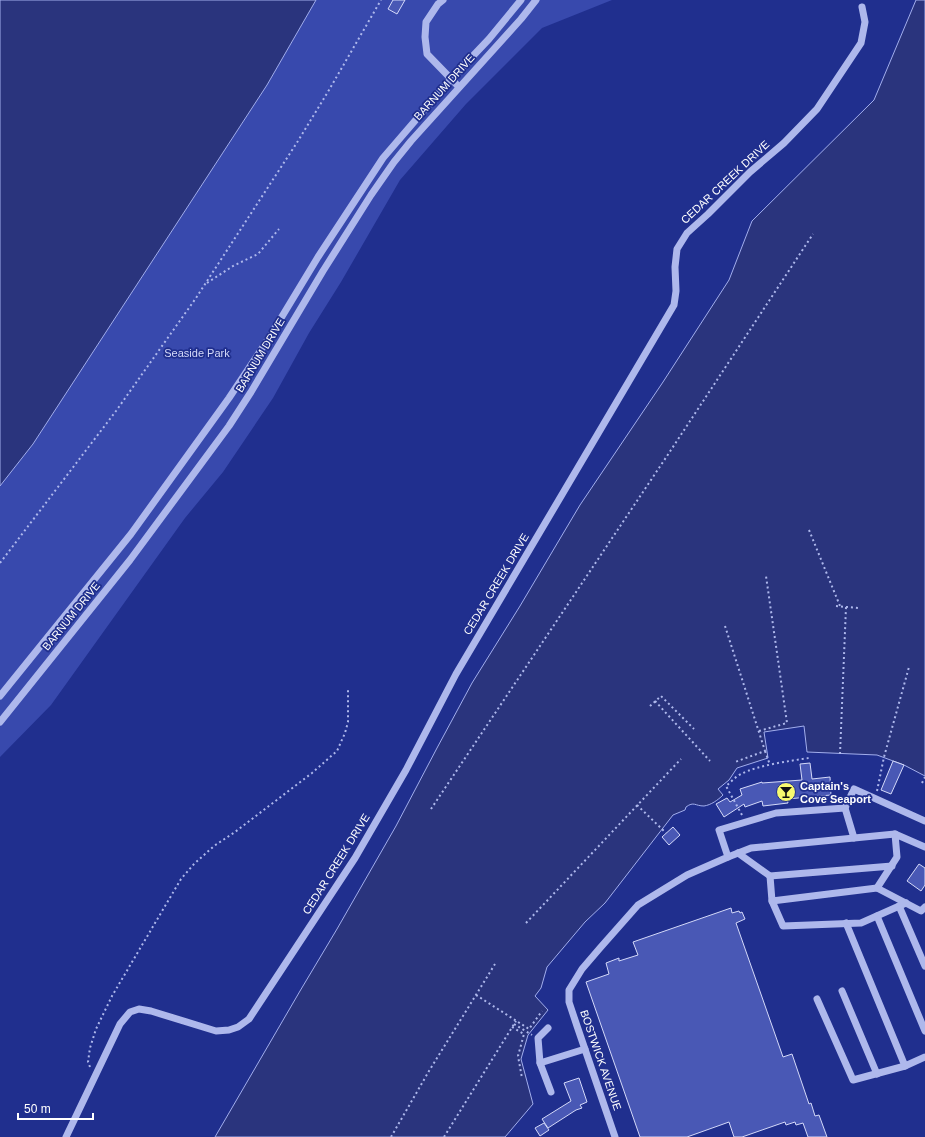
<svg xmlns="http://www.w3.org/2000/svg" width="925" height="1137" font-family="Helvetica,sans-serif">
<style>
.green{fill:#3849ad}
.water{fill:#2a347d;stroke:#a2aeed}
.building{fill:#4958b5;stroke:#d4d9f9}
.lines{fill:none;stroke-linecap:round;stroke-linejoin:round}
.path{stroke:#aeb8ec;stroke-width:2;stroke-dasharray:2 3;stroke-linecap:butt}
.minor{stroke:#aeb8ec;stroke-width:7}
.labels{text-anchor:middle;stroke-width:3.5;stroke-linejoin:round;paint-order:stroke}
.street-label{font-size:11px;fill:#fff;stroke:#202f8e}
.park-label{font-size:11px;fill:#d4d9f9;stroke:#202f8e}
.poi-label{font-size:11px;font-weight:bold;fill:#fff;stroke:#202f8e;text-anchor:start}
</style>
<rect width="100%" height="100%" fill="#202f8e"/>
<path class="green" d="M316,0h296l-70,28 -76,76 -66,76 -59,102 -32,51 -36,65 -50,74 -38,46 -134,187 -51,52v-271l33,-42 234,-359z"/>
<g class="water">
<path d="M0,0h316l-49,85 -234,359 -33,42z"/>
<path d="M916,0h9v776l-21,-11 -27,-10 -70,-3 -3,-26 -40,6 4,26 -31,10 -8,12 -11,9 5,6c-5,5 -12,10 -19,11 -9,0 -10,-5 -18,1l-1,3 -12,5 -68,88 -20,19 -38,45 -6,21 -6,8 13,14 -20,25 -7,24 12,45 -28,33h-290l85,-146 37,-62 59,-103 41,-78 35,-65 48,-77 60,-101 83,-123 66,-102 23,-59 122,-121z"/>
</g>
<g class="building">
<path d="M393,0h12l-8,14 -9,-5z"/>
<path d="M893,761l11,4 -13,29 -10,-4z"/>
<path d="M810,763l2,16 18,-2 1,18 -44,4 1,4 -25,3 -1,-5 -17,6 -1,-3 -20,13 -8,-13 11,-6 3,4 12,-7 -2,-6 22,-7v1l40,-3 -2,-16z"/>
<path d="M673,827l7,8 -11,10 -7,-8z"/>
<path d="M919,864l6,4v17l-4,6 -14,-10z"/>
<path d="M731,908l1,5 7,-2 1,2 2,-1 3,7 -9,4 47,134 9,-3 17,50 2,-1 4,13 4,-1 8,22h-19l-5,-14 -7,2 -1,-3 -9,3 -1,-3 -43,15h-8l-5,-15 -42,15h-47l-54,-155 23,-8 -3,-11 13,-5v3l19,-6 -5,-13z"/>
<path d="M579,1078l8,24 -7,3 2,3 -6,2 -28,18 -6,-9 29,-18 -7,-18z"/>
<path d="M544,1123l5,7 -9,6 -5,-8z"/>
</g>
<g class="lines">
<g class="path">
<path d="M207,283l26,-17 25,-12 21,-25"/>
<path d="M809,530l31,76"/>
<path d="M0,563l116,-152 80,-113 102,-157 31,-51 52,-90"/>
<path d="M836,606l22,2"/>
<path d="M725,626l40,125 -30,11"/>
<path d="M655,701l55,60"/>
<path d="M650,706l11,-10 33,33"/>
<path d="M759,731l28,-8 -21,-147"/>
<path d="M765,751l5,14"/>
<path d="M840,754l6,-147"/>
<path d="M922,783l3,-6"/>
<path d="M877,791l7,-34 25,-90"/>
<path d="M637,805l29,28"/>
<path d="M431,809l238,-356 144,-219"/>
<path d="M742,815l-16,-29c5,-4 9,-9 15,-12 17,-9 49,-13 68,-16"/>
<path d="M526,923l155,-164"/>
<path d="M476,995l53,34 13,-18"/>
<path d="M514,1024l18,11"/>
<path d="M512,1027l12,7 -6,22 4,22"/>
<path d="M90,1067l-2,-5 2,-14 6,-19 16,-33 69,-117 13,-15 20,-18 21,-14 77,-59 25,-22 8,-18 3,-11v-32"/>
<path d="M391,1137l38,-66 66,-107"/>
<path d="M444,1137l72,-116"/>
</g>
<g class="minor">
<path d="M443,0l-5,4 -12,18 -1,15 2,17 32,33"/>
<path d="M0,696l131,-162 98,-136 40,-60 49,-81 65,-99 68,-79 38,-40 32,-39"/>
<path d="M0,722l130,-162 99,-134 22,-34 72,-121 48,-76 23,-33 17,-21 110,-122 15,-19"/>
<path d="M845,808l9,30"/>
<path d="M895,834l2,23 -20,31 44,23 4,-4"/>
<path d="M738,853l32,23"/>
<path d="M728,857l23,-9 144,-14 30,13"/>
<path d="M892,866l-122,10 2,25 11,25 78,-3 45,-20"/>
<path d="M772,901l105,-13"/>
<path d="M899,906l26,60"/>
<path d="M877,916l48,115"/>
<path d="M846,923l59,143"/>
<path d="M842,991l35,83"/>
<path d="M817,999l36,81 52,-14 20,-9"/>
<path d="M548,1028l-10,10 2,25 11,29"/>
<path d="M540,1063l45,-14"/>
<path d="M66,1137l54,-113 10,-12 9,-3 12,2 65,20 13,-1 9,-3 11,-8 106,-161 51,-88 50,-96 218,-369 2,-14 -1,-24 2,-18 10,-16 21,-19 42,-42 34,-29 33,-34 44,-66 4,-21 -3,-15"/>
<path d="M615,1137l-38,-111 -8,-24v-12l13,-21 18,-21 38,-43 49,-30 41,-18 -9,-27 57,-17 69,-5 9,-19 71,32"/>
</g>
</g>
<defs>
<symbol id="bar-disc" viewBox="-11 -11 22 22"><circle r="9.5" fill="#f8fa6f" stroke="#202f8e"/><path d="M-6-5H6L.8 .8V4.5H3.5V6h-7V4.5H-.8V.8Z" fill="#111"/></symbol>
</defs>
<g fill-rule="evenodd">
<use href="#bar-disc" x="775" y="781" width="22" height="22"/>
</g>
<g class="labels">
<g class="street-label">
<text transform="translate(444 87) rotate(-48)" y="4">BARNUM DRIVE</text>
<text transform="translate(725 182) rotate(-43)" y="4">CEDAR CREEK DRIVE</text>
<text transform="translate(260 355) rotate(-59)" y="4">BARNUM DRIVE</text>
<text transform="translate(496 584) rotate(-59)" y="4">CEDAR CREEK DRIVE</text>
<text transform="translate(71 616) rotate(-51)" y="4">BARNUM DRIVE</text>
<text transform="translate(336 864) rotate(-58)" y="4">CEDAR CREEK DRIVE</text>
<text transform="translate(601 1060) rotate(71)" y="4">BOSTWICK AVENUE</text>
</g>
<g class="park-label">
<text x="197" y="357">Seaside Park</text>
</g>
<g class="poi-label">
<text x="800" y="790">Captain's<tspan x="800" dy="13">Cove Seaport</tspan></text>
</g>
</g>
<path d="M18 1113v6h75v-6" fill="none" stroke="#ffffff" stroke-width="2"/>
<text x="24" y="1113" font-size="12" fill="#ffffff" stroke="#202f8e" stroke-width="3" paint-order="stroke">50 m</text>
</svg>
